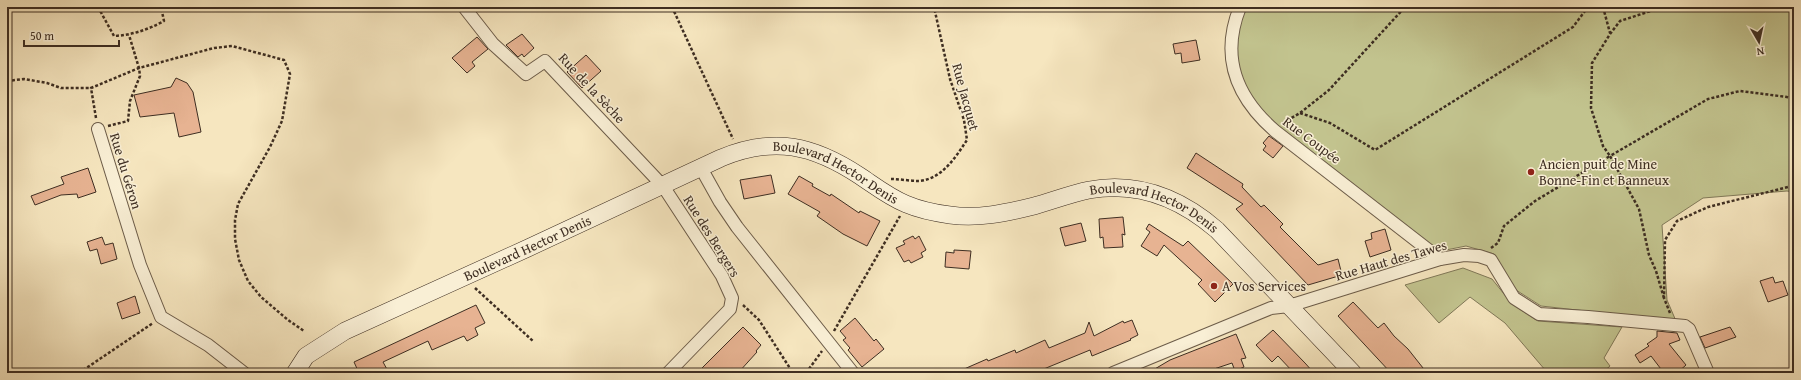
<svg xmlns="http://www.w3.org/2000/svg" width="1801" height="380" font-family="'Gentium Book Plus',serif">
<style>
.green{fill:#c2c38e;stroke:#807858}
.building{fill:#e7b392;stroke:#3e2e22}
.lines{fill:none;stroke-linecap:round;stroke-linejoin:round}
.street-casing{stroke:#6c5c49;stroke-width:14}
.secondary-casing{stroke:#3e2e22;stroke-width:18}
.path{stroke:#3e2e22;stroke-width:2.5;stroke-dasharray:3 2;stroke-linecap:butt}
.street{stroke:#f9efd5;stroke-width:12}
.secondary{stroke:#f9efd5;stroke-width:17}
.poi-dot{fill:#8f2418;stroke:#f9efd5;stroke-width:1.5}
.labels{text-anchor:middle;stroke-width:3;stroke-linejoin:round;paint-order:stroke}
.street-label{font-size:14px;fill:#3e2e22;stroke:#f9efd5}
.poi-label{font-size:14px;fill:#3e2e22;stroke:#f9efd5;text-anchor:start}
</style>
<rect width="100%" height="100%" fill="#f6e6bf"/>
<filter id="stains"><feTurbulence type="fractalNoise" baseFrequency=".005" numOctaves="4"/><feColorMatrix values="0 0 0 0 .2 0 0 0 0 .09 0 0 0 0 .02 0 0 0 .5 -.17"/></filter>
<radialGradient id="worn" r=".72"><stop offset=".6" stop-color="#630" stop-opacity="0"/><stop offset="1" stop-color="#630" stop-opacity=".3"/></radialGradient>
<g class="green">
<path d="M1244,7h550v185l-7,-1 -84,7 -41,27 5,75 9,21 -135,-15 -25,-16 -22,-36 -28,-8 -30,6 -172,-136 -23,-33 -6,-37z"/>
<path d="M1463,268l29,11 20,25 26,17 84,6 -18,31 6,8 -8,7h-58l2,-2 -41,-48 -35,-26 -31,26 -34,-38z"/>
</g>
<g class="building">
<path d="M522,34l12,14 -10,9 -2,-3 -4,3 -12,-12z"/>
<path d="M477,37l11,12 -16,13 3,4 -8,7 -15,-15z"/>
<path d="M1196,40l4,20 -18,3 -1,-10 -6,1 -2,-10z"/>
<path d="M586,55l15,16 -19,17 -15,-16z"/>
<path d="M176,78l11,5 6,9 8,40 -22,5 -5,-24 -34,4 -6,-22 37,-8z"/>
<path d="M1269,136l14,10 -10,12 -10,-8 3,-4 -3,-3z"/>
<path d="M1196,153l47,31 -1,3 19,20 3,-2 19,19 -3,3 38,38 20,-6 4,16 -34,10 -72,-76 7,-5 -56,-36z"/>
<path d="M88,168l8,24 -18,6 -1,-4 -16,1 -26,10 -4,-9 33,-12 -3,-7z"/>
<path d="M771,175l4,18 -31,6 -4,-19z"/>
<path d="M799,176l14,8 -1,2 18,10 1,-2 28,19 1,-2 20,10 -13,25 -24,-12 -26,-18 3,-4 -32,-18z"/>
<path d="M1123,217l2,18 -3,-1 1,13 -19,1 -1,-11 -3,1 -1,-19z"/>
<path d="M1081,223l5,18 -21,5 -5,-18z"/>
<path d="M1149,224l34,22 5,-5 45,43 -18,18 -17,-18 4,-4 -38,-35 -7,11 -16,-10 9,-14 -4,-3z"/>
<path d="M1385,229l6,21 -21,7 -5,-16 7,-2 -1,-6z"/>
<path d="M913,236l2,3 4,-3 7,14 -5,3 2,4 -12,6 -2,-3 -5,2 -8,-14 9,-4 -2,-3z"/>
<path d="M102,237l3,8 8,-2 4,16 -16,5 -4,-15 -7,2 -3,-9z"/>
<path d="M954,250l17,1 -2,18 -24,-2 1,-15 8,1z"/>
<path d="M1773,277l2,6 8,-2 5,14 -20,7 -8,-21z"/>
<path d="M135,296l5,17 -18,6 -5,-16z"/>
<path d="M1353,302l25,26 6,-5 10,13 14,13 19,24h-36l-53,-57z"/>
<path d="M476,305l9,18 -10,5 3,7 -11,6 -3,-5 -32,14 -4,-9 -45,21 6,11h-30l-5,-11z"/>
<path d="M855,318l19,23 2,-2 8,10 -22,18 -14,-17 2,-2 -7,-8 3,-2 -6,-7z"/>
<path d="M1132,320l6,15 -8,4 1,1 -39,16 -2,-6 -56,23h-79l32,-14 1,2 27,-11 1,3 29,-13 4,8 36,-15 4,-11 5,14 29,-15 1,2z"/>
<path d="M743,327l18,18 -5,6 1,1 -19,21h-41z"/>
<path d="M1730,327l6,10 -31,11 -5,-11z"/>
<path d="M1273,330l32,33 9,10h-20l-16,-17 -6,6 -16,-17z"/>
<path d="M1657,331l20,2 3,7 -11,4 17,21 -9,8h-13l-13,-17 -11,7 -5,-8 14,-9 -2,-2 10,-7z"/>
<path d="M1236,334l10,24 -5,1 3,8 -9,4 -3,-8 -30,10h-54l22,-13z"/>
</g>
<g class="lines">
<defs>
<g id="street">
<path d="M464,7l29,37 33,30 19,-13 118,125 59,90 10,22 -2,11 -62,64"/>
<path d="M1240,7c-20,50 -4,90 35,124l165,128"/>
<path d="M98,129l42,136 21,52 47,28 36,28"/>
<path d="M701,168l19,34 17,25 116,146"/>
<path d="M1113,373l158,-65 18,-2 151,-47 24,-4 15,1 12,4 23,38 25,16 49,3 97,9 4,3 19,44"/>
</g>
<g id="secondary">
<path id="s1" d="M295,373l11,-17 39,-25 183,-83 193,-90c53,-22 92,-13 139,18 15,10 29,21 46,28 14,6 29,9 44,11 28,4 56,-2 84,-9 18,-5 36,-12 55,-16 49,-9 91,8 128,40l136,143"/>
</g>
</defs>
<use href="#street" class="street-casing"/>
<use href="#secondary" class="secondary-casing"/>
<g class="path">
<path d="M98,7l16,29c18,-1 33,-6 50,-15l-3,-14"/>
<path d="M672,7l61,132"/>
<path d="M1603,7l7,26"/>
<path d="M7,81l17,-2 23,4 14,5h30"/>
<path d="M1300,113l30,10 45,27 198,-123 15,-20"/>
<path d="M96,118l-5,-30 48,-20 75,-20 18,-2 52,14 6,14 -8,47 -12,26 -32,57 -3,16v19l4,21 9,21 13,16 27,23 16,11"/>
<path d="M1283,123l17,-10 29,-23 76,-83"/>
<path d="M108,126l20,-5 2,-20 10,-25 -1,-8 -10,-33"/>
<path d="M891,179c9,0 19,2 28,2 23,-2 36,-23 48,-41l-3,-20 -14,-41 -16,-72"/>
<path d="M1491,248l7,-5 6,-17 31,-25 75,-45 -7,-10 -12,-38 1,-45 18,-29 10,-13 43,-14"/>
<path d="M475,288l59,54"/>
<path d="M1664,298l-8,-27 -7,-16 -10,-46 -29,-53 98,-57 32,-8 47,6 7,4"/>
<path d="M743,305l16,15 34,53"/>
<path d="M1670,313l-6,-15 1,-58 12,-19 31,-14 80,-20 6,1"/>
<path d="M834,331l66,-115"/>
<path d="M79,373l74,-50"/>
<path d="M806,373l16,-22"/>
</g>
<use href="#street" class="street"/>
<use href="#secondary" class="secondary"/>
</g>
<g class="poi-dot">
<circle cx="1531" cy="172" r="4"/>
<circle cx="1214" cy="286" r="4"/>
</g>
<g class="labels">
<g class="street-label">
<text transform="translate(592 88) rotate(47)" y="5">Rue de la Sèche</text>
<text transform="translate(966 97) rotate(75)" y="5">Rue Jacquet</text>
<text transform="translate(1312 140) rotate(37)" y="5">Rue Coupée</text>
<text transform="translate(126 171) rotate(73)" y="5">Rue du Géron</text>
<text dy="5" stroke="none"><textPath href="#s1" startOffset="603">Boulevard Hector Denis</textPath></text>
<text dy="5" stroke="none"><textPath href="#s1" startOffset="939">Boulevard Hector Denis</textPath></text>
<text transform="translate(712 236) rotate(58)" y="5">Rue des Bergers</text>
<text dy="5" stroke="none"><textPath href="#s1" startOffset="267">Boulevard Hector Denis</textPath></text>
<text transform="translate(1391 260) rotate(-16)" y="5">Rue Haut des Tawes</text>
</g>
<g class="poi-label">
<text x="1539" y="169">Ancien puit de Mine<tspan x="1539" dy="16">Bonne-Fin et Banneux</tspan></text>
<text x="1222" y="291">A Vos Services</text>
</g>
</g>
<rect width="1801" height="380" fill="none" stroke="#f6e6bf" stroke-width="24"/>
<rect x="8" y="8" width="1785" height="364" fill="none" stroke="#3e2e22" stroke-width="2"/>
<rect x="12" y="12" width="1777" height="356" fill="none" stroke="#3e2e22"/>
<g transform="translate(1759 42) rotate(171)" stroke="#f9efd5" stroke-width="3" paint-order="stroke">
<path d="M0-3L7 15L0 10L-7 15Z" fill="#3e2e22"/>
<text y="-6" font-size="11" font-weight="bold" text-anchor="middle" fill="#3e2e22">N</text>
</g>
<path d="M24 40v6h95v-6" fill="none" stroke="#3e2e22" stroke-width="2"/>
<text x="30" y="40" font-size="12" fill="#3e2e22" stroke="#f9efd5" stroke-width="3" paint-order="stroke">50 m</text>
<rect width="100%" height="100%" filter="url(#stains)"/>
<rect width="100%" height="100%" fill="url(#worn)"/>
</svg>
